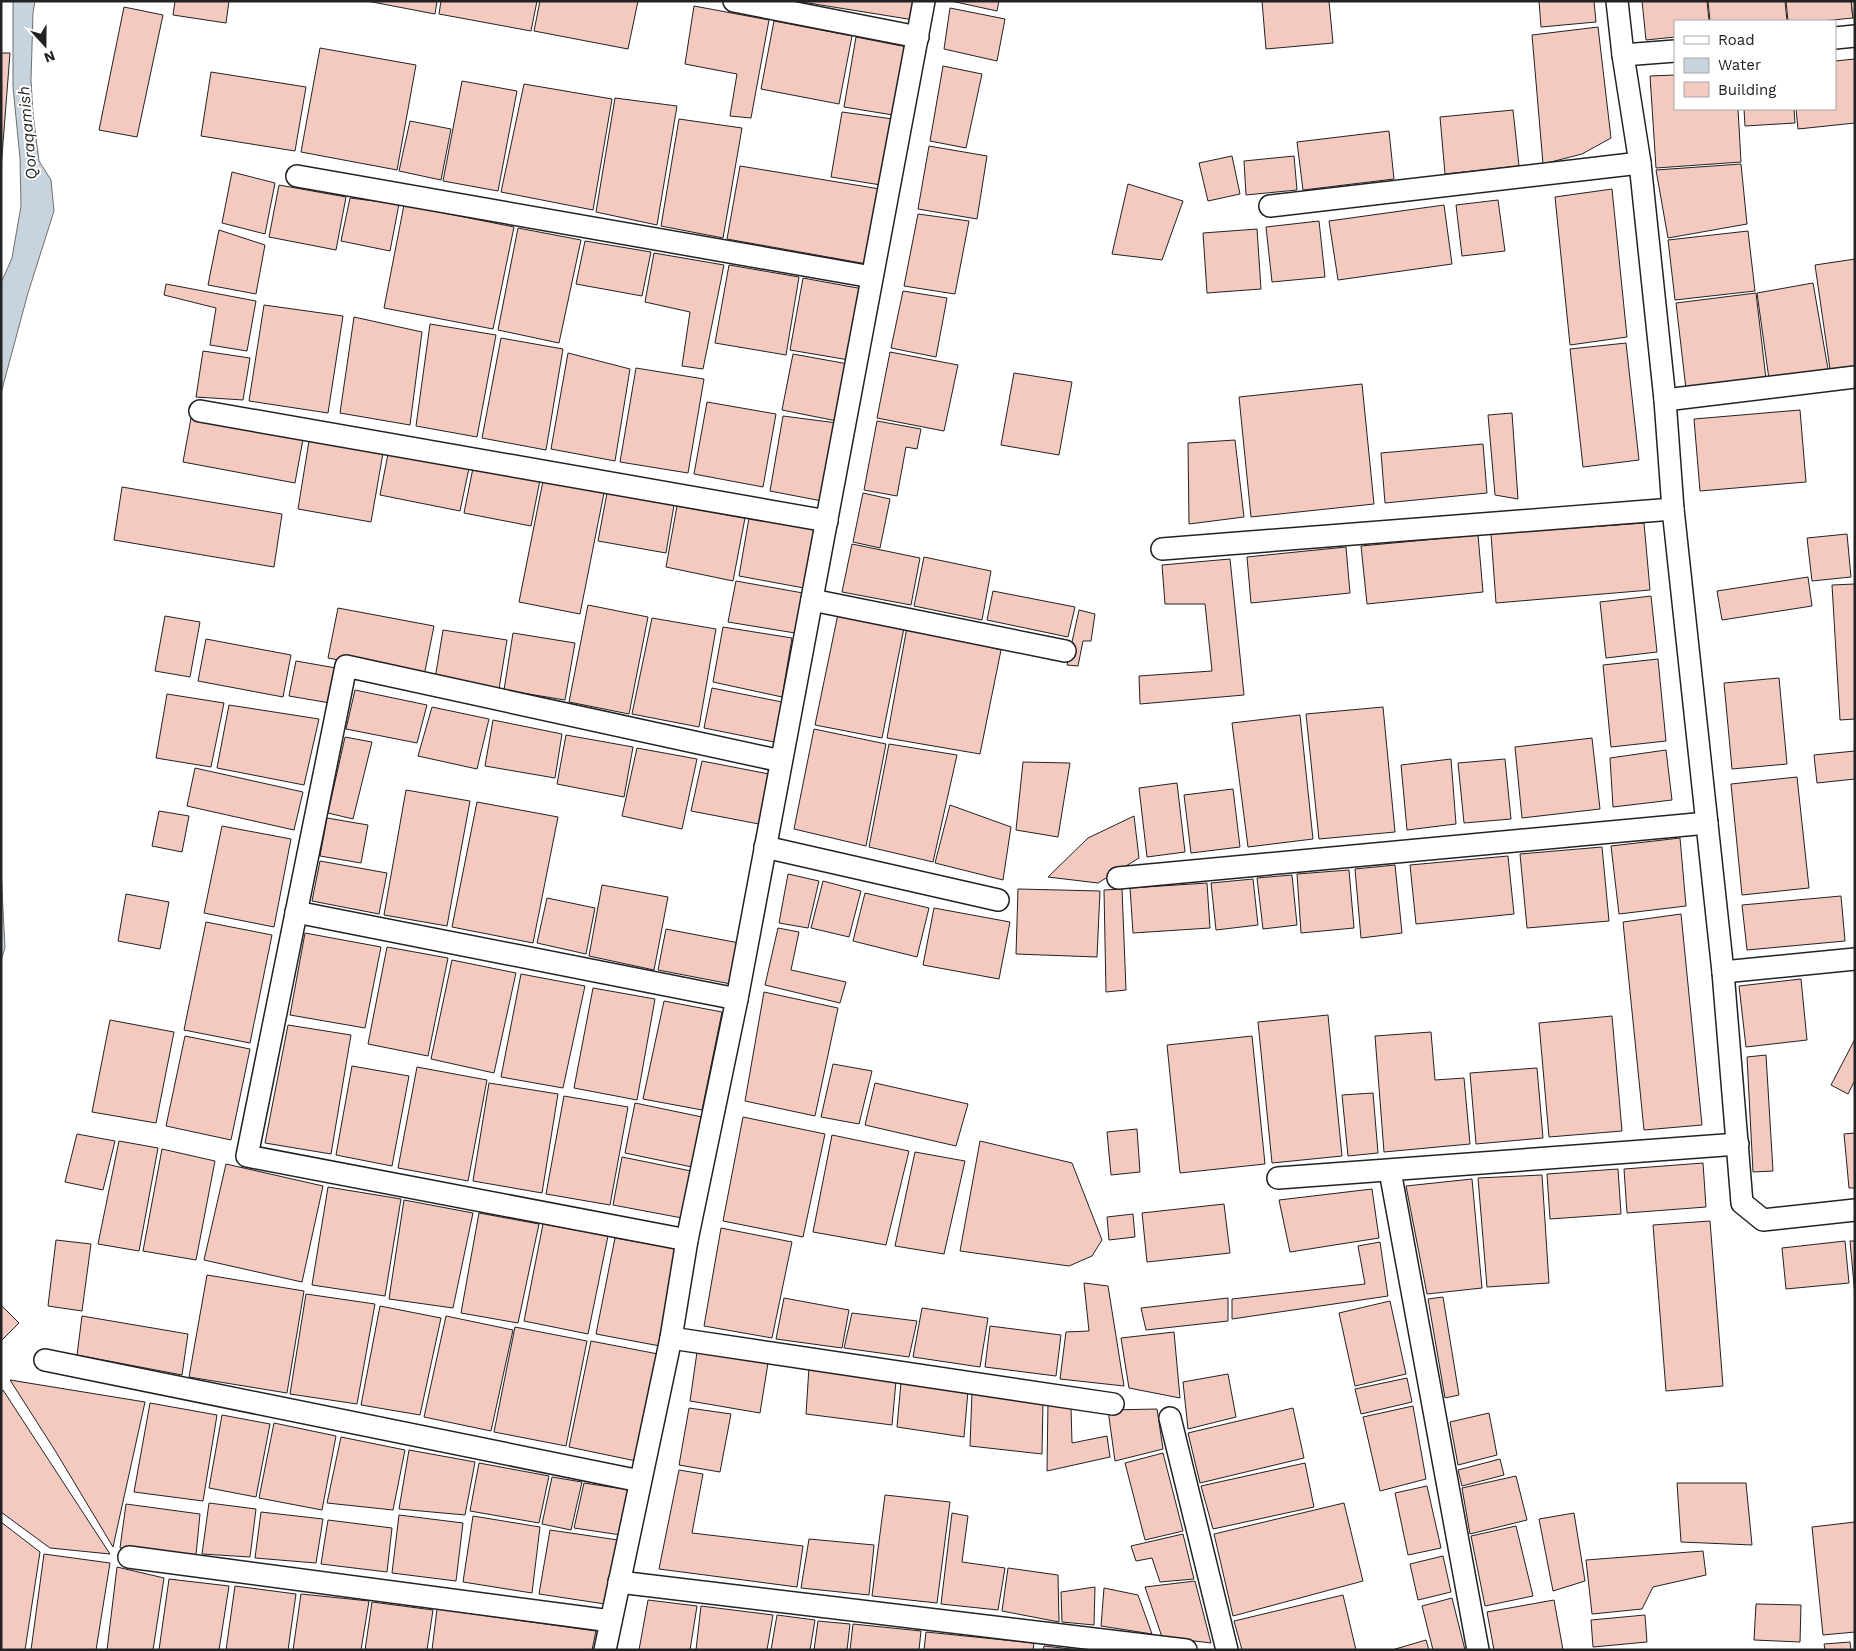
<svg xmlns="http://www.w3.org/2000/svg" width="1856" height="1651" font-family="'Work Sans',sans-serif">
<style>
.water{fill:#c7d3dd;stroke:#6f6f6f}
.building{fill:#f3c9c0;stroke:#222}
.lines{fill:none;stroke-linecap:round;stroke-linejoin:round}
.minor-casing{stroke:#222;stroke-width:24}
.minor{stroke:#fff;stroke-width:21}
.labels{text-anchor:middle;stroke-width:4;stroke-linejoin:round;paint-order:stroke}
.water-label{font-size:16px;font-style:italic;fill:#222;stroke:#fff}
</style>
<rect width="100%" height="100%" fill="#fff"/>
<g class="water">
<path d="M13,1h22l-2,12 -2,67 2,34 6,47 12,19 3,31 -26,82 -27,100v-110l11,-25 9,-52 -1,-48 -7,-71z"/>
<path d="M1,870l4,78 -4,12z"/>
</g>
<g class="building">
<path d="M175,1h54l-3,22 -53,-8z"/>
<path d="M367,1h70l-2,13z"/>
<path d="M441,1h96l-6,30 -92,-17z"/>
<path d="M540,1h98l-10,48 -94,-18z"/>
<path d="M796,1h121l-3,19z"/>
<path d="M951,1h48l-2,10z"/>
<path d="M1262,1h67l4,42 -67,6z"/>
<path d="M1539,1h55l2,21 -55,5z"/>
<path d="M1642,1h65l2,20h-34v16l-29,3z"/>
<path d="M1708,1h77l2,20h-77z"/>
<path d="M1786,1h65l2,17 -31,3h-34z"/>
<path d="M1851,1h4v17h-2z"/>
<path d="M694,6l75,14 -18,98 -21,-2 7,-42 -52,-10z"/>
<path d="M124,7l39,8 -26,122 -38,-7z"/>
<path d="M950,8l55,11 -8,42 -53,-12z"/>
<path d="M774,21l78,15 -13,68 -78,-15z"/>
<path d="M1598,27l13,111 -29,16 -39,10 -11,-129z"/>
<path d="M856,37l51,10 -14,68 -49,-8z"/>
<path d="M320,48l96,17 -19,105 -96,-18z"/>
<path d="M1,53h9l-9,116z"/>
<path d="M1855,59v64l-57,6 -2,-20h39v-48z"/>
<path d="M943,66l39,8 -16,74 -36,-7z"/>
<path d="M211,72l95,15 -11,64 -94,-15z"/>
<path d="M1675,75v34h63l3,53 -85,6 -6,-92z"/>
<path d="M462,81l55,10 -19,100 -55,-10z"/>
<path d="M524,84l88,15 -19,111 -92,-18z"/>
<path d="M615,98l62,8 -20,119 -61,-13z"/>
<path d="M1744,109h50l1,14 -50,3z"/>
<path d="M1513,110l6,56 -74,8 -5,-57z"/>
<path d="M842,112l51,7 -12,66 -50,-8z"/>
<path d="M679,119l63,9 -19,110 -62,-12z"/>
<path d="M410,121l41,8 -10,51 -42,-9z"/>
<path d="M1389,131l5,48 -91,11 -6,-48z"/>
<path d="M929,146l58,10 -10,63 -59,-10z"/>
<path d="M1232,156l8,38 -32,7 -9,-38z"/>
<path d="M1294,156l3,34 -51,5 -2,-34z"/>
<path d="M1741,164l6,60 -79,14 -12,-68z"/>
<path d="M740,166l140,23 -13,75 -140,-25z"/>
<path d="M232,172l43,11 -10,51 -43,-11z"/>
<path d="M1128,184l55,17 -21,59 -50,-6z"/>
<path d="M279,185l67,12 -10,53 -67,-13z"/>
<path d="M1612,189l15,148 -57,8 -15,-148z"/>
<path d="M350,198l49,6 -9,47 -49,-10z"/>
<path d="M1498,200l7,51 -43,5 -6,-51z"/>
<path d="M404,205l110,22 -21,102 -109,-21z"/>
<path d="M1444,205l8,59 -114,16 -9,-59z"/>
<path d="M918,214l51,7 -14,73 -51,-8z"/>
<path d="M1319,221l6,56 -53,5 -6,-55z"/>
<path d="M518,228l63,12 -22,103 -61,-13z"/>
<path d="M1257,229l4,60 -54,4 -4,-60z"/>
<path d="M219,230l46,15 -9,49 -48,-9z"/>
<path d="M1748,231l7,60 -80,9 -7,-60z"/>
<path d="M585,241l66,11 -9,44 -66,-12z"/>
<path d="M654,253l70,12 -21,104 -21,-3 8,-54 -45,-10z"/>
<path d="M1855,259v107l-25,3 -15,-104z"/>
<path d="M729,265l70,12 -13,78 -71,-12z"/>
<path d="M803,278l60,11 -14,71 -59,-10z"/>
<path d="M1813,283l15,86 -59,10 -12,-86z"/>
<path d="M166,284l90,17 -9,50 -37,-6 6,-37 -52,-13z"/>
<path d="M903,291l44,7 -11,59 -45,-9z"/>
<path d="M1756,293l10,86 -80,10 -10,-86z"/>
<path d="M264,305l79,11 -15,97 -79,-12z"/>
<path d="M354,317l68,15 -12,93 -70,-12z"/>
<path d="M430,324l66,11 -19,102 -61,-11z"/>
<path d="M501,338l62,11 -17,101 -64,-12z"/>
<path d="M1626,343l13,117 -56,7 -13,-118z"/>
<path d="M203,351l47,7 -7,42 -47,-3z"/>
<path d="M890,352l68,13 -14,66 -67,-13z"/>
<path d="M568,353l62,16 -15,92 -64,-12z"/>
<path d="M793,354l55,10 -11,57 -55,-11z"/>
<path d="M636,368l68,11 -16,94 -68,-11z"/>
<path d="M1014,373l58,9 -13,73 -58,-10z"/>
<path d="M1362,384l12,120 -123,13 -12,-120z"/>
<path d="M707,402l69,12 -13,73 -69,-13z"/>
<path d="M1800,410l6,72 -106,9 -6,-72z"/>
<path d="M1512,413l6,86 -23,-4 -7,-80z"/>
<path d="M783,416l54,7 -15,78 -52,-10z"/>
<path d="M191,418l112,21 -8,44 -112,-21z"/>
<path d="M877,421l44,8 -4,20 -11,-2 -9,49 -33,-6z"/>
<path d="M1235,440l9,77 -55,7 -1,-81z"/>
<path d="M309,441l74,12 -12,69 -73,-13z"/>
<path d="M1483,444l4,49 -102,10 -4,-50z"/>
<path d="M388,454l81,14 -9,43 -80,-16z"/>
<path d="M473,468l67,12 -9,46 -67,-13z"/>
<path d="M543,481l61,12 -24,121 -61,-12z"/>
<path d="M122,487l160,27 -8,53 -160,-27z"/>
<path d="M607,493l67,12 -8,48 -68,-12z"/>
<path d="M863,493l27,6 -10,49 -27,-6z"/>
<path d="M677,506l68,12 -12,63 -67,-14z"/>
<path d="M749,518l66,10 -11,60 -65,-12z"/>
<path d="M1644,523l6,67 -154,13 -5,-69z"/>
<path d="M1847,534l4,43 -39,4 -5,-43z"/>
<path d="M1478,535l5,57 -116,12 -6,-58z"/>
<path d="M852,544l68,14 -9,47 -69,-13z"/>
<path d="M1346,547l4,46 -99,10 -4,-46z"/>
<path d="M924,557l67,14 -9,49 -68,-14z"/>
<path d="M1230,559l14,136 -104,9 -1,-28 73,-5 -7,-67h-40l-3,-39z"/>
<path d="M1808,577l4,29 -90,14 -5,-29z"/>
<path d="M736,581l67,12 -8,40 -67,-11z"/>
<path d="M1855,584v135l-15,1 -8,-135z"/>
<path d="M993,591l82,16 -7,30 -81,-17z"/>
<path d="M1651,596l6,56 -51,6 -6,-56z"/>
<path d="M588,605l60,12 -19,97 -60,-12z"/>
<path d="M338,608l96,18 -10,50 -96,-18z"/>
<path d="M1079,610l16,4 -4,27h-8l-5,25 -11,-1z"/>
<path d="M838,614l66,14 -22,110 -67,-13z"/>
<path d="M165,616l35,6 -10,55 -35,-6z"/>
<path d="M652,618l64,11 -17,98 -67,-13z"/>
<path d="M723,627l69,11 -10,59 -69,-15z"/>
<path d="M907,627l94,23 -21,104 -93,-16z"/>
<path d="M443,630l64,10 -8,49 -64,-10z"/>
<path d="M513,633l62,10 -10,57 -61,-10z"/>
<path d="M206,639l85,16 -8,42 -85,-16z"/>
<path d="M1658,659l8,82 -55,6 -8,-82z"/>
<path d="M296,661l40,7 -6,35 -41,-7z"/>
<path d="M1779,678l8,86 -55,5 -8,-86z"/>
<path d="M712,688l70,14 -8,40 -70,-14z"/>
<path d="M355,690l72,15 -10,38 -71,-14z"/>
<path d="M167,694l57,9 -13,64 -55,-9z"/>
<path d="M229,705l90,14 -15,66 -87,-17z"/>
<path d="M432,707l57,12 -12,50 -59,-13z"/>
<path d="M1383,707l12,125 -76,7 -13,-125z"/>
<path d="M1300,715l13,124 -65,8 -16,-124z"/>
<path d="M493,720l69,14 -7,44 -70,-12z"/>
<path d="M814,729l72,15 -20,102 -72,-17z"/>
<path d="M566,735l67,12 -9,50 -67,-13z"/>
<path d="M345,737l27,5 -19,77 -25,-6z"/>
<path d="M1592,738l8,71 -78,9 -7,-71z"/>
<path d="M889,744l68,11 -24,107 -64,-15z"/>
<path d="M637,748l60,11 -15,70 -60,-13z"/>
<path d="M1666,750l6,50 -59,7 -3,-49z"/>
<path d="M1855,751v28l-38,4 -3,-28z"/>
<path d="M1451,759l5,65 -49,6 -6,-65z"/>
<path d="M1505,759l6,60 -47,4 -6,-60z"/>
<path d="M702,761l67,13 -10,50 -68,-13z"/>
<path d="M1023,762l47,1 -12,74 -42,-7z"/>
<path d="M195,768l108,24 -9,38 -107,-24z"/>
<path d="M1797,777l12,111 -67,7 -11,-111z"/>
<path d="M1177,783l8,69 -38,5 -8,-69z"/>
<path d="M1233,789l7,58 -49,6 -7,-58z"/>
<path d="M406,790l64,11 -23,125 -63,-11z"/>
<path d="M477,802l81,15 -25,126 -81,-16z"/>
<path d="M950,805l61,22 -8,53 -68,-17z"/>
<path d="M159,811l30,5 -7,36 -30,-6z"/>
<path d="M1134,816l5,42 -41,25 -50,-6 40,-39z"/>
<path d="M327,818l41,7 -7,38 -41,-7z"/>
<path d="M222,826l69,13 -17,88 -70,-14z"/>
<path d="M1680,838l6,68 -67,8 -8,-68z"/>
<path d="M1602,847l7,74 -82,7 -7,-74z"/>
<path d="M1508,856l6,58 -98,10 -6,-59z"/>
<path d="M320,861l67,12 -8,41 -67,-13z"/>
<path d="M1395,865l7,68 -41,5 -6,-69z"/>
<path d="M1349,870l5,58 -53,5 -4,-59z"/>
<path d="M788,874l31,7 -11,47 -29,-5z"/>
<path d="M1292,875l5,50 -34,4 -6,-51z"/>
<path d="M1253,879l5,46 -42,5 -5,-47z"/>
<path d="M823,881l38,10 -12,46 -38,-9z"/>
<path d="M1207,883l3,45 -77,5 -3,-45z"/>
<path d="M602,885l66,12 -14,73 -65,-14z"/>
<path d="M1018,889l82,2 -3,66 -81,-3z"/>
<path d="M1122,889l4,101 -20,2 -2,-102z"/>
<path d="M865,893l64,15 -12,49 -64,-16z"/>
<path d="M126,894l43,8 -9,47 -42,-8z"/>
<path d="M1841,896l4,45 -98,9 -5,-45z"/>
<path d="M547,898l48,10 -9,46 -49,-11z"/>
<path d="M934,908l76,14 -11,57 -76,-14z"/>
<path d="M1681,914l21,211 -58,5 -21,-208z"/>
<path d="M206,922l66,13 -22,108 -66,-13z"/>
<path d="M778,928l21,4 -8,38 55,12 -6,21 -75,-18z"/>
<path d="M666,929l73,14 -8,41 -73,-14z"/>
<path d="M305,933l76,14 -16,81 -75,-13z"/>
<path d="M387,947l61,11 -20,98 -60,-12z"/>
<path d="M452,960l64,13 -22,100 -63,-14z"/>
<path d="M521,974l64,12 -22,102 -62,-11z"/>
<path d="M1801,979l6,61 -61,7 -7,-61z"/>
<path d="M593,988l62,11 -18,101 -63,-12z"/>
<path d="M764,992l74,16 -23,108 -70,-15z"/>
<path d="M664,1001l58,11 -20,98 -59,-11z"/>
<path d="M1328,1015l14,141 -70,7 -14,-141z"/>
<path d="M1612,1016l10,115 -73,6 -10,-114z"/>
<path d="M110,1020l64,12 -18,91 -64,-11z"/>
<path d="M288,1025l63,10 -20,119 -66,-11z"/>
<path d="M1431,1032l4,48 29,-2 6,66 -86,8 -9,-116z"/>
<path d="M185,1036l65,13 -19,91 -65,-14z"/>
<path d="M1252,1036l13,128 -85,9 -13,-128z"/>
<path d="M1855,1039v41l-7,14 -17,-9z"/>
<path d="M1766,1055l7,116 -20,1 -6,-115z"/>
<path d="M833,1064l39,7 -13,53 -38,-7z"/>
<path d="M352,1066l57,10 -17,90 -56,-11z"/>
<path d="M417,1067l70,13 -19,101 -70,-13z"/>
<path d="M1537,1068l6,70 -67,6 -6,-71z"/>
<path d="M489,1083l69,11 -16,99 -69,-12z"/>
<path d="M875,1083l93,21 -12,42 -91,-21z"/>
<path d="M1373,1093l5,60 -30,3 -6,-61z"/>
<path d="M564,1096l64,11 -18,98 -64,-11z"/>
<path d="M635,1103l67,14 -10,50 -67,-14z"/>
<path d="M743,1117l82,17 -22,103 -80,-16z"/>
<path d="M1137,1129l3,43 -29,3 -4,-43z"/>
<path d="M1855,1133v55h-6l-5,-54z"/>
<path d="M77,1134l38,7 -12,49 -38,-8z"/>
<path d="M832,1135l77,16 -23,94 -73,-13z"/>
<path d="M119,1141l39,7 -19,103 -41,-7z"/>
<path d="M980,1141l92,22 30,77 -10,16 -23,10 -109,-15z"/>
<path d="M162,1149l53,12 -19,99 -53,-9z"/>
<path d="M915,1152l50,9 -21,93 -49,-8z"/>
<path d="M622,1157l69,14 -9,47 -69,-13z"/>
<path d="M1703,1163l3,44 -79,6 -3,-44z"/>
<path d="M226,1164l97,22 -21,96 -98,-22z"/>
<path d="M1618,1169l3,45 -71,5 -3,-45z"/>
<path d="M1542,1175l7,108 -62,4 -9,-109z"/>
<path d="M1472,1179l10,109 -55,6 -21,-108z"/>
<path d="M328,1187l73,12 -16,97 -73,-11z"/>
<path d="M1372,1189l7,49 -89,14 -11,-52z"/>
<path d="M404,1200l69,13 -20,95 -64,-9z"/>
<path d="M1224,1204l6,49 -83,9 -5,-49z"/>
<path d="M479,1213l60,11 -21,99 -57,-10z"/>
<path d="M1133,1214l2,23 -26,3 -2,-23z"/>
<path d="M1710,1221l13,165 -57,5 -13,-166z"/>
<path d="M543,1224l65,12 -20,98 -64,-13z"/>
<path d="M721,1228l71,14 -20,96 -68,-12z"/>
<path d="M615,1238l63,11 -18,97 -64,-12z"/>
<path d="M56,1240l35,4 -9,67 -34,-5z"/>
<path d="M1845,1241l4,42 -63,6 -4,-41z"/>
<path d="M1850,1241h5v55z"/>
<path d="M1380,1242l8,54 -156,23v-20l133,-15 -7,-38z"/>
<path d="M207,1275l97,16 -17,102 -98,-16z"/>
<path d="M1084,1283l24,3 16,100 -64,-7 6,-47 23,-1z"/>
<path d="M306,1294l69,10 -18,100 -67,-10z"/>
<path d="M1443,1297l16,98 -14,3 -17,-99z"/>
<path d="M784,1298l65,12 -7,38 -66,-9z"/>
<path d="M1228,1298v23l-82,9 -5,-22z"/>
<path d="M1390,1301l16,73 -51,12 -16,-73z"/>
<path d="M1,1305l18,18 -18,18z"/>
<path d="M380,1306l61,12 -21,97 -59,-10z"/>
<path d="M922,1308l66,10 -8,49 -67,-10z"/>
<path d="M852,1313l65,8 -8,36 -65,-9z"/>
<path d="M82,1316l106,18 -6,41 -105,-20z"/>
<path d="M446,1316l67,14 -22,101 -67,-14z"/>
<path d="M990,1326l71,9 -5,41 -71,-9z"/>
<path d="M515,1327l72,14 -21,105 -72,-14z"/>
<path d="M1174,1332l6,66 -51,-10 -8,-50z"/>
<path d="M591,1341l67,13 -22,107 -67,-14z"/>
<path d="M697,1352l71,11 -8,50 -70,-12z"/>
<path d="M809,1367l87,14 -4,44 -86,-11z"/>
<path d="M1228,1374l8,43 -48,12 -5,-47z"/>
<path d="M1407,1378l5,24 -51,12 -6,-25z"/>
<path d="M10,1380l135,22 -32,145 -57,-95z"/>
<path d="M901,1382l67,9 -4,46 -67,-10z"/>
<path d="M3,1390l107,164 -60,-6 -49,-36v-119z"/>
<path d="M972,1392l71,9 -1,53 -72,-8z"/>
<path d="M1048,1401l23,6 1,36 35,-7 3,21 -63,14z"/>
<path d="M150,1403l67,12 -14,86 -69,-9z"/>
<path d="M1413,1406l13,73 -46,12 -17,-74z"/>
<path d="M689,1408l42,6 -11,58 -41,-7z"/>
<path d="M1293,1408l11,50 -104,25 -12,-50z"/>
<path d="M1157,1409l6,40 -48,12 -7,-51z"/>
<path d="M1489,1413l8,42 -39,10 -8,-43z"/>
<path d="M222,1415l48,9 -14,73 -47,-9z"/>
<path d="M274,1423l62,13 -14,74 -63,-12z"/>
<path d="M341,1437l64,13 -12,60 -66,-7z"/>
<path d="M409,1450l66,12 -10,53 -66,-6z"/>
<path d="M1163,1453l20,78 -38,9 -20,-77z"/>
<path d="M1500,1459l4,16 -42,11 -4,-16z"/>
<path d="M479,1463l70,13 -10,47 -69,-12z"/>
<path d="M1305,1463l9,44 -101,22 -12,-43z"/>
<path d="M679,1470l24,4 -11,59 111,13 -6,41 -138,-18z"/>
<path d="M1516,1476l11,44 -57,14 -8,-46z"/>
<path d="M552,1477l30,5 -11,48 -29,-6z"/>
<path d="M584,1483l46,7 -9,45 -47,-7z"/>
<path d="M1677,1483h69l6,62 -71,-3z"/>
<path d="M1427,1486l14,62 -33,7 -13,-62z"/>
<path d="M885,1495l65,7 -13,101 -65,-7z"/>
<path d="M209,1503l47,6 -6,48 -48,-3z"/>
<path d="M1344,1503l19,78 -130,35 -19,-82z"/>
<path d="M126,1504l74,10 -4,41 -76,-7z"/>
<path d="M261,1512l62,7 -7,44 -61,-5z"/>
<path d="M952,1513l16,3 -6,46 43,6 -7,42 -57,-6z"/>
<path d="M1574,1513l11,68 -32,10 -14,-72z"/>
<path d="M399,1515l64,8 -7,58 -64,-8z"/>
<path d="M473,1516l67,11 -8,66 -69,-11z"/>
<path d="M328,1520l64,8 -5,44 -66,-8z"/>
<path d="M1,1522l39,30 -15,98h-24z"/>
<path d="M1855,1522v110l-32,3 -11,-108z"/>
<path d="M1516,1526l17,70 -48,10 -14,-70z"/>
<path d="M550,1530l68,10 -13,64 -66,-10z"/>
<path d="M1183,1534l11,45 -34,3 -8,-24 -16,3 -5,-15z"/>
<path d="M809,1539l65,6 -5,50 -68,-7z"/>
<path d="M1703,1551l3,24 -53,12 -11,22 -50,5 -6,-54z"/>
<path d="M44,1554l66,9 -14,87h-65z"/>
<path d="M1443,1556l8,36 -33,8 -8,-36z"/>
<path d="M117,1567l47,11 -11,72h-46z"/>
<path d="M1008,1568l50,7 1,47 -57,-11z"/>
<path d="M169,1579l60,7 -10,64h-60z"/>
<path d="M1195,1581l16,62 -49,-6 -17,-50z"/>
<path d="M235,1586l61,8 -8,56h-62z"/>
<path d="M1095,1587l-1,38 -32,-3 -1,-30z"/>
<path d="M1104,1588l34,7 14,39 -51,-8z"/>
<path d="M301,1594l68,7 -8,49h-68z"/>
<path d="M1343,1595l13,55h-114l-8,-29z"/>
<path d="M1452,1598l13,52h-32l-11,-44z"/>
<path d="M648,1600l49,6 -7,44h-51z"/>
<path d="M1554,1600l9,50h-69l-7,-38z"/>
<path d="M372,1602l61,8 -6,40h-62z"/>
<path d="M1756,1604l45,1 -1,37 -46,-2z"/>
<path d="M701,1606l72,9 -6,35h-71z"/>
<path d="M437,1609l159,22 -4,19h-160z"/>
<path d="M777,1615l38,5 -5,30h-39z"/>
<path d="M1645,1615l2,27 -54,5 -2,-27z"/>
<path d="M818,1621l32,3 -3,26h-33z"/>
<path d="M853,1624l68,7 -2,19h-69z"/>
<path d="M926,1632l108,11 -1,7h-109z"/>
<path d="M1426,1640l3,10h-37z"/>
<path d="M1850,1642l1,8h-26l-1,-6z"/>
<path d="M1044,1646l36,4h-37z"/>
</g>
<g class="lines">
<defs>
<g id="minor">
<path d="M734,1l184,36"/>
<path d="M1617,1l6,54 17,108 25,237 8,109 50,463 19,231 21,17 92,-10"/>
<path d="M1835,38l20,-2"/>
<path d="M1623,55l52,-4"/>
<path d="M297,176l575,101"/>
<path d="M1270,206l370,-43"/>
<path d="M1665,400l190,-23"/>
<path d="M200,411l627,110"/>
<path d="M1162,549l511,-40"/>
<path d="M812,600l253,51"/>
<path d="M765,847l233,53"/>
<path d="M1118,878l589,-55"/>
<path d="M296,912l441,87"/>
<path d="M1723,972l132,-13"/>
<path d="M1390,1171l88,479"/>
<path d="M1278,1178l460,-34"/>
<path d="M687,1240l-440,-84 99,-490 435,95"/>
<path d="M671,1338l442,66"/>
<path d="M45,1360l595,121"/>
<path d="M1170,1418l57,232"/>
<path d="M129,1557l482,64"/>
<path d="M619,1582l567,68"/>
<path d="M605,1650l66,-312 16,-98 50,-241 187,-998"/>
</g>
</defs>
<use href="#minor" class="minor-casing"/>
<use href="#minor" class="minor"/>
</g>
<g class="labels">
<g class="water-label">
<text transform="translate(27 133) rotate(-95)" y="6">Qoraqamish</text>
</g>
</g>
<rect width="1856" height="1651" fill="none" stroke="#222222" stroke-width="5"/>
<rect x="1674" y="20" width="162" height="90" fill="#ffffff" stroke="#a7a7a7"/>
<rect x="1684" y="36" width="25" height="8" fill="#ffffff" stroke="#a7a7a7"/>
<text x="1718" y="45" font-size="15" fill="#222222">Road</text>
<rect x="1684" y="58" width="25" height="15" fill="#c7d3dd" stroke="#a7a7a7"/>
<text x="1718" y="70" font-size="15" fill="#222222">Water</text>
<rect x="1684" y="82" width="25" height="15" fill="#f3c9c0" stroke="#a7a7a7"/>
<text x="1718" y="95" font-size="15" fill="#222222">Building</text>
<g transform="translate(45 45) rotate(159)" stroke="#ffffff" stroke-width="4" paint-order="stroke">
<path d="M0-4L9 19L0 12L-9 19Z" fill="#222222"/>
<text y="-8" font-size="14" font-weight="bold" text-anchor="middle" fill="#222222">N</text>
</g>
</svg>
